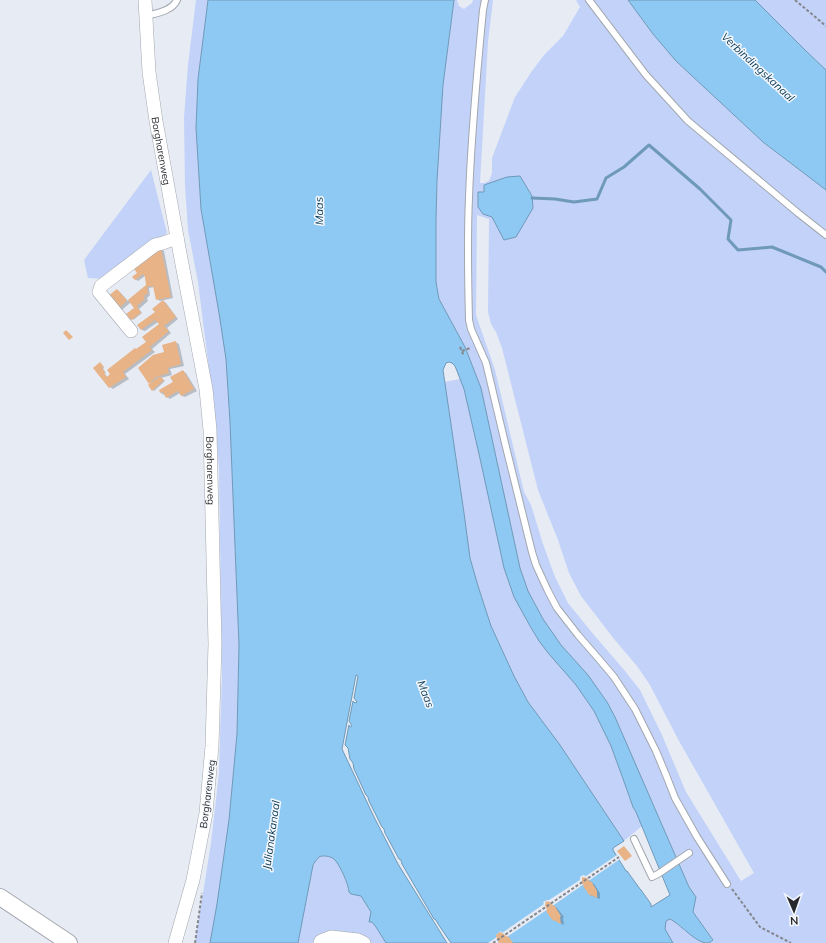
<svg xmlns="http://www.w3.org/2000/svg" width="826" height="943" font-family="Mulish,sans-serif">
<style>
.green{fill:#c2d2f8;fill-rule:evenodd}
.water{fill:#8ec9f3;stroke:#6f99b8;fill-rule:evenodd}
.pier{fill:#e7ebf4}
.shadow{fill:#0003}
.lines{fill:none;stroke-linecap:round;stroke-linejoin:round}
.stream{stroke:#6f99b8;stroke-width:3}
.building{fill:#e8b387}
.service-casing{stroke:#a3a7af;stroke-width:8}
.minor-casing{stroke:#a3a7af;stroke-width:14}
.tertiary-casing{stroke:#a3a7af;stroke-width:18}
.path{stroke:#84868d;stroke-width:2;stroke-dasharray:3 2;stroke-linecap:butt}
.service{stroke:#fff;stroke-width:6}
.minor{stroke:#fff;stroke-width:13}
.tertiary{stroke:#fff;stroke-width:16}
.labels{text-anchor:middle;stroke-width:3;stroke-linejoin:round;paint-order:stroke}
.street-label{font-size:10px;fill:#28292d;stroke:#f6f9fe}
.water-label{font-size:11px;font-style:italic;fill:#073854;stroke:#f6f9fe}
</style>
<rect width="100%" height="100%" fill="#e7ebf4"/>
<g class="green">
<path d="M196,0h12l-10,79 -2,49 5,81 18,104 7,46 4,63 9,223 -2,89 -8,86 -12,84 -7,39h-15l16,-100 8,-70 3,-97 -3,-208 -5,-67 -3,-16 -13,-103 -10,-52 -3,-44 -1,-69 4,-52z"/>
<path d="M454,0h3l2,6 5,3 8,-6 1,-3h20l-5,42 -8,141h4l5,-2 3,-8v-15l23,-61 17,-26 12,-16 19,-19 17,-29 -4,-7h52l25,34 23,27 87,81 63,48v753h-183l25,-24c9,2 14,11 22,15 6,3 16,4 23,5l-20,-27 3,-15 -7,-10 -74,-170 -8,-15 -19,-27 -27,-30 -18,-26 -15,-28 -8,-23 -3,-14 -36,-166 -16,-41 -26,-48 -3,-17v-62l1,-39 6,-96zM477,215l12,4 -1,93 3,12 5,8 6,16 36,142 20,50 11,33 12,23 33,43 23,27 13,19 29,56 75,132 -13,8 -55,-89 -24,-57 -22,-45 -15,-19 -31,-36 -26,-32 -13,-26 -12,-33 -12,-39 -7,-13 -29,-122 -19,-55z"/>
<path d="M755,0h71v70l-21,-20z"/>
<path d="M151,170l16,63 -61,46 -18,-1 -4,-18z"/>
<path d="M460,379l4,10 8,33 32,146 10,29 16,29 9,15 37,44 18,26 17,35 11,30 11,31 3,5 6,14 -18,15 -64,-96 -32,-43 -14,-26 -23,-50 -13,-40 -8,-28 -6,-45 -20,-131z"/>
<path d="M324,856c3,0 6,0 9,2 7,5 15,28 18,36l10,2 10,16 1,10 4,5 10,16h-88l15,-78 6,-8z"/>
</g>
<g class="water">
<path d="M208,0h246l-11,85 -6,96 -1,39v62l3,17 26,48 16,41 36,166 3,14 8,23 15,28 18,26 27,30 19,27 8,15 74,170 7,10 -3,15 20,28c-2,2 -2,2 -6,3 -11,0 -27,-19 -37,-24l-4,2 -1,8 8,14h-222l-13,-19 -2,-4 -2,-1 -32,-55 -1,-4 -2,-1 -14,-26 -1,-4 -2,-2 -13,-26 -1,-4 -2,-2 -12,-26 -1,-6 -3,-4 -2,-11 -3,-3 4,-20 1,2 2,-1 -3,-5 4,-20 2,2 2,-1 -3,-4 4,-22 -2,-1 -14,74 31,66 25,49 49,79h-61l-10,-16 -4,-5h-3l2,-10 -10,-16 -10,-2 -2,-2c0,-7 -10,-29 -15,-33 -4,-3 -11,-4 -15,-2 -2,2 -5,6 -6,8l-15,78h-88l7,-39 12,-84 8,-86 2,-89 -9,-223 -4,-63 -7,-46 -18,-104 -5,-81 2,-49zM449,362l3,1 3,3 9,23 15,65 25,114 10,29 16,29 9,15 10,13 27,31 18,26 17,35 11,30 11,31 3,5 34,83 -19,12v-3l-10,-14 -1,-1 -13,-18h-1l-13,-21v-2l11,-7 -64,-96 -32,-43 -14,-26 -23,-50 -13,-40 -8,-28 -6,-45 -21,-143 3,-7z"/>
<path d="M628,0h127l50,50 21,20v120l-63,-48 -87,-81 -23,-27z"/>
<path d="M520,176l12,20 1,12 -17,29 -12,3 -12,-23 -9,-3 -5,-7v-15h6v-7l23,-8z"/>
</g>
<path class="pier" d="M617,855l3,4 -72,50 -50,34h-10l9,-6 -1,-2 5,-4 1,2 42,-29 -1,-2 4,-2h2l31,-20v-3l3,-2 3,1z"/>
<g class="shadow">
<path d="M161,249l3,2 9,47 -13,3 -3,-2 -3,-12 -5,1 1,7 -3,3 1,3 -9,8 3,4 -9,7 -5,-6 7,-6 -4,-6 -9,8 -3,-2 -2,-18 3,2 8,9 19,-16 -2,-9 -7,5 -3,-2z"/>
<path d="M163,301l3,2 12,16 -11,9 4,5 -19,16 3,3 -30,22 4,5 -16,10 -3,-2 -16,-19 7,-4 3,4 -1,1 3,4 -2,1 4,3 39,-35 13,-18 -2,-2 -13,9 -3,-1 -3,-5 17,-13z"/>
<path d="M175,342l4,2 5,22 -14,3 2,6 -11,3 4,3 -11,10 -1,-1 -1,-6 -13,-16 26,-15z"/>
<path d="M183,371l3,2 11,18 -12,6 -3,-1 -2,-3 -10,6 -3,-2 -2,-3 -1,1 -3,-2 -1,-2 15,-9z"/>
<path d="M587,879l7,5 6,9v6l-10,-4z"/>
<path d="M550,903l7,5 7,9 -1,1 1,7 -10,-5 -7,-9z"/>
</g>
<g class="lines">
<path class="stream" d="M532,198l23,1 19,3 23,-3 9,-21 18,-11 25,-22 51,44 31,31 -3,19 10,11 34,-3 49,20 5,5"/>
</g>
<g class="building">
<path d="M161,248l10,49 -15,3 -3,-14 -6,1 1,6 -4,3 1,3 -8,7 4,7 -10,7 -5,-6 8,-6 -6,-8 18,-15 -1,-8 -2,-3 -8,6 -3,-3 5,-4 -5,-7z"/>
<path d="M117,289l10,12 -9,8 -10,-13z"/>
<path d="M163,300l13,17 -12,9 5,5 -19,16 2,3 -29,22 3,5 -17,11 -16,-20 7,-6 4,5 -2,1 3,4 -1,1 3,4 3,-3 -3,-4 28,-22 1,1 10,-7 -4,-5 17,-13 -4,-4 -14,10 -4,-5 18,-13 -3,-3z"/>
<path d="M66,330l7,7 -4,3 -6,-7z"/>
<path d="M176,341l5,23 -13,4 1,5 -13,4 -7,7 -11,-16 15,-13 11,-3 -2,-7z"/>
<path d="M183,370l11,19 -13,7 -3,-5 -12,7 -3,-6 -3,1 -1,-3 14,-8 -3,-5z"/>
<path d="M160,376l4,4 -12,11 -4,-6z"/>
<path d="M624,846l8,10 -7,5 -8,-10z"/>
<path d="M582,877l5,1 3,4 1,-1 6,10v7l-6,-3 -1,1 -7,-10h1l-2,-3z"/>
<path d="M546,901l4,1 3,4 1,-1 7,11 -1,1 1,7 -2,-1 -5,-3 -1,1 -7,-10 1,-1 -2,-5z"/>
<path d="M500,932l4,2 3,3 1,-1 5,7h-14l-2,-4 -1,-4z"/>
</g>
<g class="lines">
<defs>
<g id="service">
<path d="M485,0l-2,10c-6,63 -12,125 -14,188 -2,41 -1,81 0,122l2,9 15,34 19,80 27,109 4,13 12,26 9,17 21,27 20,23 16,19 21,32 21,42 10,24 9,23 22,39 30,47"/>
<path d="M589,0l57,75 42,46 110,92 28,22"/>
<path d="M146,16c11,-3 26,-5 31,-16"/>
<path d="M634,839l18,38 6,-3 31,-21"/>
</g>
<g id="minor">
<path id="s1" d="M145,0l4,72 7,49 25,138 25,130 4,41 5,214 -3,102 -6,67 -13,67 -18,63"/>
<path d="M131,331l-32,-39 2,-6 54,-41 8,-2 14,-5"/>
<path d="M320,943l1,-2 10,-4 27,3 6,3"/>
</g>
<path id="tertiary" d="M0,897l69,46"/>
</defs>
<use href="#service" class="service-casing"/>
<use href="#minor" class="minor-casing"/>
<use href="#tertiary" class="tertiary-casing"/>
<g class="path">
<path d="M795,0l31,26"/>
<path d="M460,347l4,9"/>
<path d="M462,351l8,-3"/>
<path d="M732,889l28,38 31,16"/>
<path d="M195,943l7,-50"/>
<path d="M493,943l126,-86"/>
</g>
<use href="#service" class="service"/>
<use href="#minor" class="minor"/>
<use href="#tertiary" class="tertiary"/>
</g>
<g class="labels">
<g class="street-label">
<text dy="4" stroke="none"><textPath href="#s1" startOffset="152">Borgharenweg</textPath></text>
<text dy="4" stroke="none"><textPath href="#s1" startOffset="476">Borgharenweg</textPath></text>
<text transform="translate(207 794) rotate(-83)" y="4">Borgharenweg</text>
</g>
<g class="water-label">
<text transform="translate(758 67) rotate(43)" y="4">Verbindingskanaal</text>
<text transform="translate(319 211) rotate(-91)" y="4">Maas</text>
<text transform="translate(426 694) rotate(69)" y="4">Maas</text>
<text transform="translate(271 835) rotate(-82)" y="4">Julianakanaal</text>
</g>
</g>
<g transform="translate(794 911) rotate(178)" stroke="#f6f9fe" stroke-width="3" paint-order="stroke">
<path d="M0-3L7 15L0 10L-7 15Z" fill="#28292d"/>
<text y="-6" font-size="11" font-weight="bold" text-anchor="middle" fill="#28292d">N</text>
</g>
</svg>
